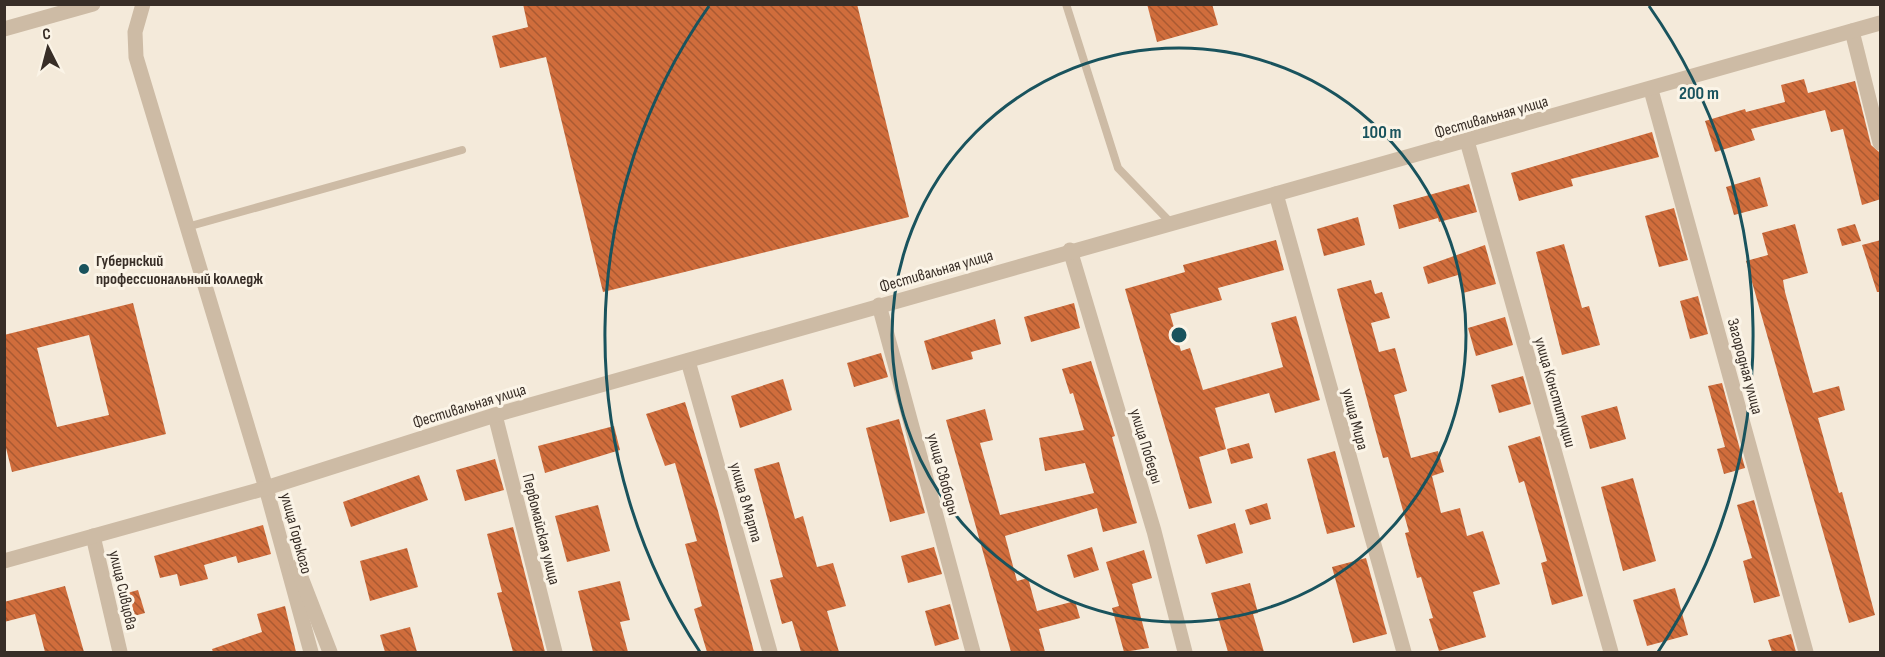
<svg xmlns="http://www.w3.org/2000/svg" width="1885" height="657" font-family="'Sofia Sans Condensed',sans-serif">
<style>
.building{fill:url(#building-back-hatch);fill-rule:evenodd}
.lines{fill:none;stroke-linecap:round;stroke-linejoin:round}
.lane{stroke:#cdbba5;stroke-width:8}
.street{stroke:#cdbba5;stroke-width:15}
.ring{fill:none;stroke:#19535d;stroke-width:3}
.poi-dot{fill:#19535d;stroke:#fbf4e7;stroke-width:2}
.labels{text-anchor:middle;stroke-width:6;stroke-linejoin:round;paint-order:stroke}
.street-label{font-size:16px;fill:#382e27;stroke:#fbf4e7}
.poi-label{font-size:16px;font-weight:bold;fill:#382e27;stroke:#fbf4e7;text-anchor:start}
.centre{fill:#19535d;stroke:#fbf4e7;stroke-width:3}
.ring-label{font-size:18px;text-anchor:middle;font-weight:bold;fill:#19535d;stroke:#fbf4e7;stroke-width:6;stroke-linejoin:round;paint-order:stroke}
</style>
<defs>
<pattern id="building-back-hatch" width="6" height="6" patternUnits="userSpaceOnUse" patternTransform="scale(1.5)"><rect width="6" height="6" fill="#d06d3c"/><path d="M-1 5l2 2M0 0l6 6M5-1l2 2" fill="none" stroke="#aa5a32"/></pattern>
</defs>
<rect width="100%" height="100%" fill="#f4eada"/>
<g class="building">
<path d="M523,4h334l52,213 -306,75 -57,-235 -46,11 -8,-32 36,-9z"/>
<path d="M1147,4h65l6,21 -61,17z"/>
<path d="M1804,79l4,14 47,-12 16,64 8,7 2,6v41l-19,6 -19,-76 -12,3 -6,-22 -74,19 4,11 -40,12 -10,-31 40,-12 1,3 39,-10 -4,-17z"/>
<path d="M1652,132l7,25 -88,22 2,7 -54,15 -8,-28z"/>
<path d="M1760,177l8,29 -34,9 -8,-28z"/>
<path d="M1469,184l8,28 -38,10 -1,-4 -39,11 -6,-24z"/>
<path d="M1674,208l14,52 -29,7 -14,-51z"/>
<path d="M1358,217l7,28 -41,11 -7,-27z"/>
<path d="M1795,224l13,49 -25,7 2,12 28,101 26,-7 6,24 -27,8 21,75 3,-1 33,123 -26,8 -103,-362 22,-6 -6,-22z"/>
<path d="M1855,224l6,17 -19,5 -5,-17z"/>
<path d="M1276,240l8,30 -66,18 4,12 -52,14 11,37 9,-3 13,42 80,-23 -12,-44 25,-7 24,84 -45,13 -6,-20 -54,15 11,41 -27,8 13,46 -23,6 -64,-220 60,-17 -2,-7z"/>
<path d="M1881,240v52h-4l-15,-47z"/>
<path d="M1564,244l18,64 7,-2 11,39 -38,10 -26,-103z"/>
<path d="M1485,245l11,39 -33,9 -5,-18 -30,9 -5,-17z"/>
<path d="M1371,280l4,14 7,-2 8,26 -19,5 8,29 16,-4 12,43 -13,4 17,63 27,-7 6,21 -12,4 9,37 19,-5 7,28 16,-5 17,53 -27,8 13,45 -47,14 -10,-32 4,-1 -12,-41 -4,1 -12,-45 4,-1 -21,-75 -5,1 -46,-169z"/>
<path d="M1698,296l10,38 -18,5 -10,-38z"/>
<path d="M133,303l33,131 -154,38 -8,-32v-105zM89,335l20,80 -52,12 -20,-79z"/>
<path d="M1074,303l6,25 -49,14 -7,-25z"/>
<path d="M1505,317l8,28 -37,11 -8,-28z"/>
<path d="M995,319l6,25 -30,8 2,7 -41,11 -8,-29z"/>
<path d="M881,353l7,24 -34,10 -7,-24z"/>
<path d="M1091,361l24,75 -3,1 25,86 -34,9 -6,-24 -92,28 12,45 11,-3 9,33 38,-10 5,17 -41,11 6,23h-34l-65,-232 39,-11 8,31 -13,3 20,72 94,-22 -9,-30 -40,8 -6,-33 45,-8 -11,-37 -3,1 -8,-25z"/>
<path d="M1523,376l8,28 -32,9 -8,-28z"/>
<path d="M783,379l9,31 -52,18 -9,-32z"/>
<path d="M1722,383l23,85 -21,6 -7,-25 8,-2 -17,-61z"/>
<path d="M685,402l33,109 36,141h-47l-13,-43 8,-3 -17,-62 12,-3 -22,-78 -10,3 -19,-52z"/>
<path d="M1617,406l9,33 -36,10 -9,-33z"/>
<path d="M899,419l26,94 -35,9 -24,-94z"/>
<path d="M614,426l6,24 -75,23 -7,-27z"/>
<path d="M1540,436l43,160 -31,9 -11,-42 6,-2 -23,-80 -5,2 -11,-37z"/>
<path d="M1249,443l4,15 -22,6 -4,-15z"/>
<path d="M1335,451l20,76 -28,7 -20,-75z"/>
<path d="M495,459l9,31 -39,11 -9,-31z"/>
<path d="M779,462l16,57 8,-3 14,51 16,-4 13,43 -19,5 12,41h-38l-9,-31 -10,3 -12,-44 13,-3 -29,-108z"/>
<path d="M419,475l9,25 -77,27 -8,-25z"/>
<path d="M1633,478l23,83 -33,10 -22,-84z"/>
<path d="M1754,500l26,96 -26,7 -11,-42 9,-3 -15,-53z"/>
<path d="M1267,503l4,16 -21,6 -5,-15z"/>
<path d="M598,505l12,46 -43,11 -12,-46z"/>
<path d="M1235,523l8,30 -37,11 -9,-29z"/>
<path d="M263,525l8,29 -33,9 -2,-7 -32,9 4,14 -28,7 -3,-12 -17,4 -6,-22z"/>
<path d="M513,527l32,125h-32l-16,-59 5,-1 -15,-58z"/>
<path d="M934,547l8,27 -34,9 -7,-27z"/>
<path d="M1092,547l7,23 -25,8 -7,-23z"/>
<path d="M407,548l11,39 -48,14 -10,-40z"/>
<path d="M1144,550l8,28 -20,6 17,64 -25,4 -12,-44 7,-2 -13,-44z"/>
<path d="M1366,558l21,76 -34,9 -21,-76z"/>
<path d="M620,581l10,39 -10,2 8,30h-35l-15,-61z"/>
<path d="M1250,583l8,30 -5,1 11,38h-36l-17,-59z"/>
<path d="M65,586l19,66h-39l-10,-38 -31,8v-20z"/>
<path d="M1675,588l13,47 -41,11 -14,-46z"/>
<path d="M138,590l7,23 -15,4 -6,-23z"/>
<path d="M950,604l9,35 -24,7 -10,-35z"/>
<path d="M285,606l11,46h-83l-1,-3 50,-17 -5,-18z"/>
<path d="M410,627l7,25h-32l-5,-17z"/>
<path d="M1791,634l5,18h-24l-4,-12z"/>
</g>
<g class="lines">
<g class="lane">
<path d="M1066,4l52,164 53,55"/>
<path d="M187,227l275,-77"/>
</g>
<g class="street">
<path d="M143,4l-8,28 1,25 130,431 45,164"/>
<path d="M4,29l89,-25"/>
<path d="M1852,31l28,112"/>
<path d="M1651,90l155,562"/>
<path d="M1467,141l144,511"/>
<path d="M1276,194l128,458"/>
<path d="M1070,250l84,281 31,121"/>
<path d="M879,305l94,347"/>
<path d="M688,361l82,291"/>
<path d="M495,415l60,237"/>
<path d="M93,536l27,116"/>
<path d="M4,561l262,-73 229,-73 1385,-392"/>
<path d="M297,567l33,85"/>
</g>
</g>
<g class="ring">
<circle cx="1179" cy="335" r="287"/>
<path d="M700 652A574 574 0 0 1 709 6M1649 6A574 574 0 0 1 1658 652"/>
</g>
<circle class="poi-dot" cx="84" cy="269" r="6"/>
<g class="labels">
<g class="street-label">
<text transform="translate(1491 116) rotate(-16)" y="6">Фестивальная улица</text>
<text transform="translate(936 270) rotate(-16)" y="6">Фестивальная улица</text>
<text transform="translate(1746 366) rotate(75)" y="6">Загородная улица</text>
<text transform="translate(1556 392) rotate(74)" y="6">улица Конституции</text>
<text transform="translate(469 405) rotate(-17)" y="6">Фестивальная улица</text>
<text transform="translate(1356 419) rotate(75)" y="6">улица Мира</text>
<text transform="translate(1147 446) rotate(73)" y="6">улица Победы</text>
<text transform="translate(944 474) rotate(75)" y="6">улица Свободы</text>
<text transform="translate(747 502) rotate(74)" y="6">улица 8 Марта</text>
<text transform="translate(542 529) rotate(76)" y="6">Первомайская улица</text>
<text transform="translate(297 533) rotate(75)" y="6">улица Горького</text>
<text transform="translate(124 590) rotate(77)" y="6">улица Сивцова</text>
</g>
<g class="poi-label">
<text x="96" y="266">Губернский<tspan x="96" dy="18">профессиональный колледж</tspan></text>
</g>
</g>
<circle cx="1179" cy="335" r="9" class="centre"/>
<g class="ring-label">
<text x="1699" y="99">200 m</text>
<text x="1382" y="138">100 m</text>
</g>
<rect width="1885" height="657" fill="none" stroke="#382e27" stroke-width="12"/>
<g transform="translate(48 48) rotate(354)" stroke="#fbf4e7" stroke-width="4.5" paint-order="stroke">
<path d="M0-4.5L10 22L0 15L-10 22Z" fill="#382e27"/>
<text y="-9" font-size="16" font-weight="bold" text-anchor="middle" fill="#382e27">С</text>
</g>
</svg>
